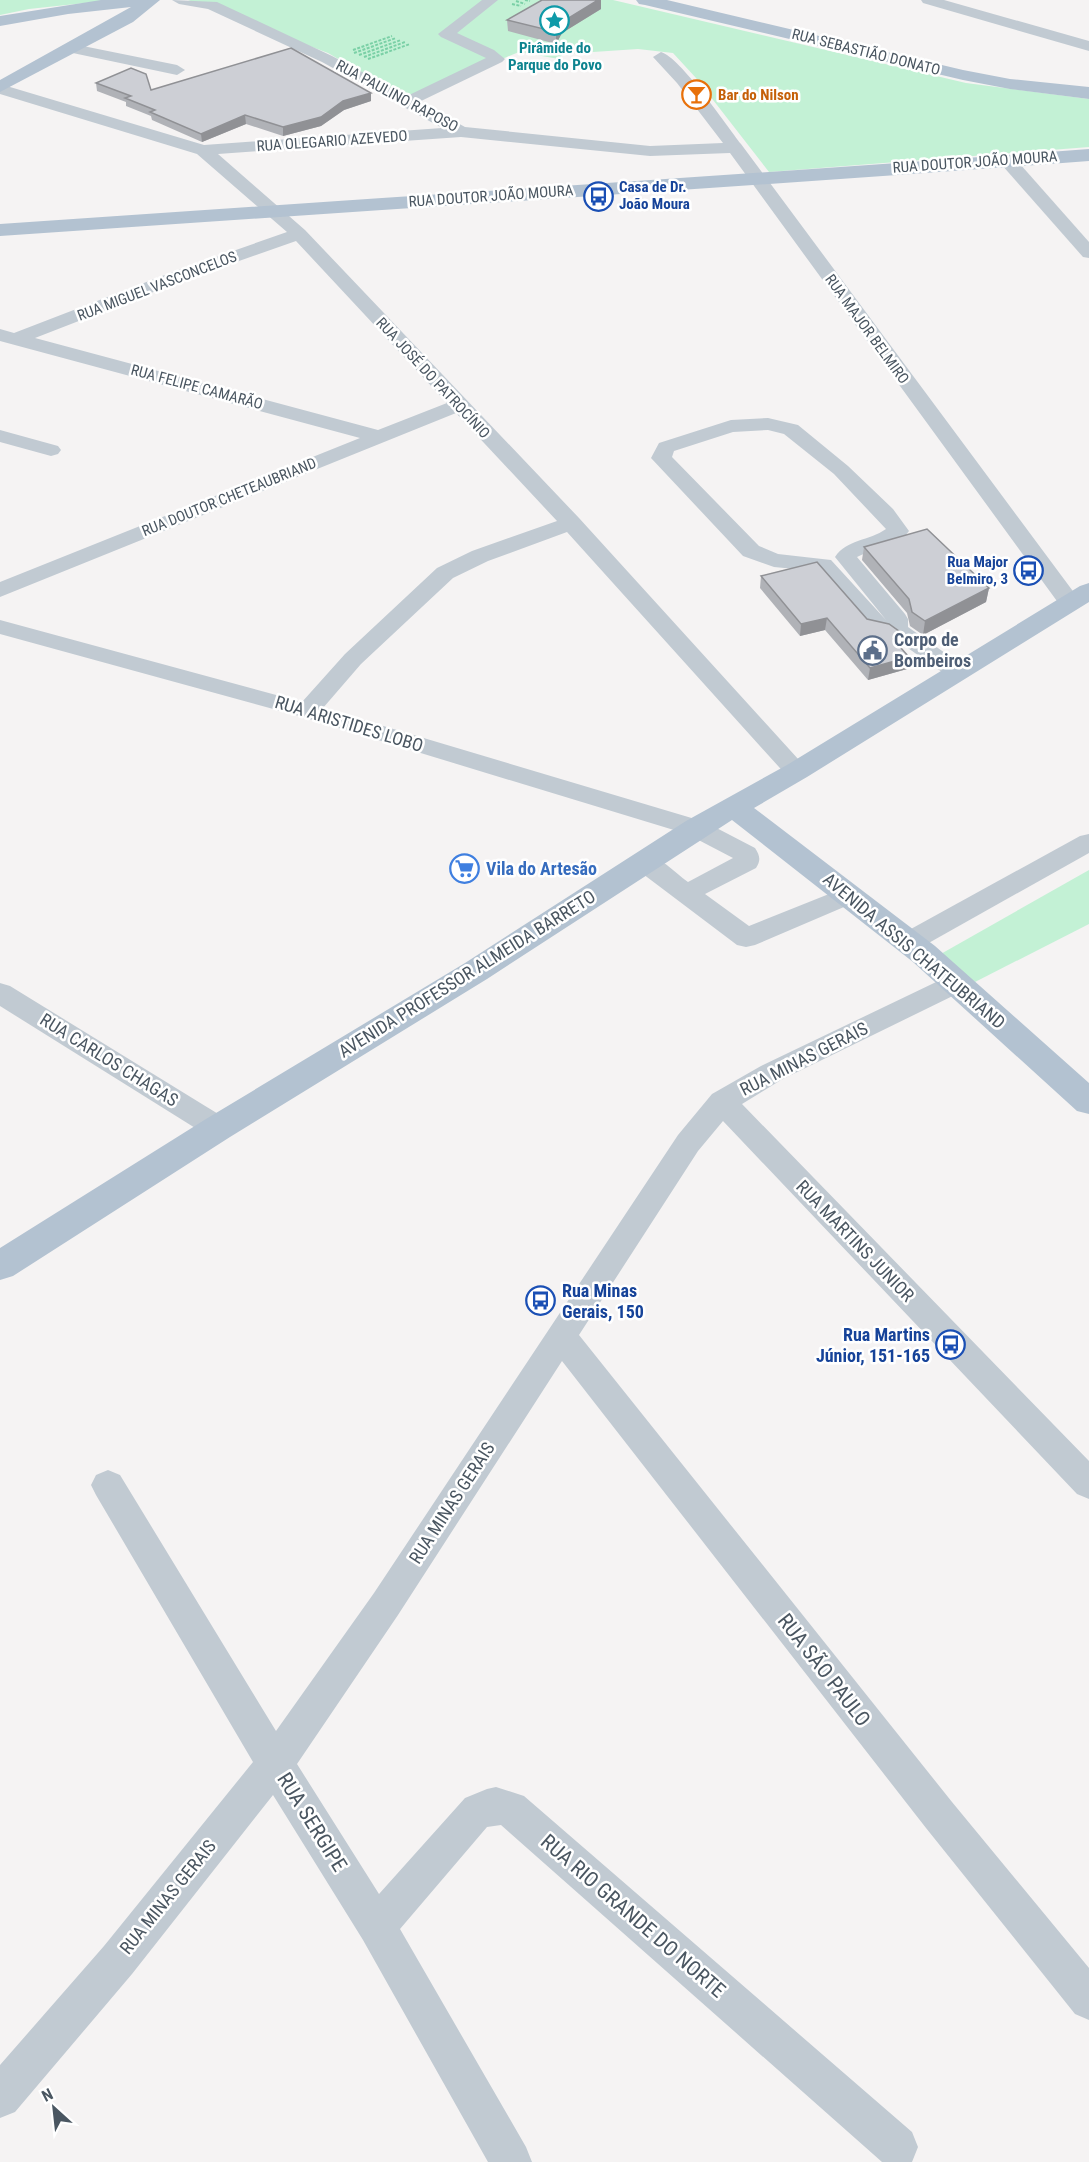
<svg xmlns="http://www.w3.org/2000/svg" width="1089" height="2162" font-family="'Roboto Condensed',sans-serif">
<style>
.green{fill:#c3f1d5}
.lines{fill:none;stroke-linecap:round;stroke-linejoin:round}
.path{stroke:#7ad0a6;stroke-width:2;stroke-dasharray:3 1.5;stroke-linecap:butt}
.minor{fill:#c1cad2;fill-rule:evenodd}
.major{fill:#b3c2d1;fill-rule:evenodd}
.wall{fill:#b0b2b7}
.shaded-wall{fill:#909195}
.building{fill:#cdcfd5;stroke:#909195;stroke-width:1.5}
.labels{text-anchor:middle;stroke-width:5;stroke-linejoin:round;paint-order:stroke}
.far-culture-label{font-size:15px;font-weight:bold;fill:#0d838f;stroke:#fff}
.far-street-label{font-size:15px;fill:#4a5661;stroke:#fff}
.far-food-label{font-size:15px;font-weight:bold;fill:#c56008;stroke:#fff;text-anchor:start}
.far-transit-label{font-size:15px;font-weight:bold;fill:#164399;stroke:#fff;text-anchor:start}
.service-label{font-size:18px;font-weight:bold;fill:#4e5e75;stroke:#fff;text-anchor:start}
.street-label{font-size:18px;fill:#4a5661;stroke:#fff}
.shop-label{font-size:18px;font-weight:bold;fill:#366cbe;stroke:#fff;text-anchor:start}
.transit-label{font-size:18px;font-weight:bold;fill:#164399;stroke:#fff;text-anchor:start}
.near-street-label{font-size:21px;fill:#4a5661;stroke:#fff}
</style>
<rect width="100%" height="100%" fill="#f5f3f3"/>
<g class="green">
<path d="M0,0h113l-84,9 -29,6z"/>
<path d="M188,0h425l353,83 123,16v48l-320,25 -73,-94 -23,-25 -35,-4 -75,5 -4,5 -40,-7 -114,46 -77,-45z"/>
<path d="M1089,870v54l-114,58 -36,-27z"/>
</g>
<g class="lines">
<g class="path">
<path d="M525,0l5,1"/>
<path d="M516,1l9,3"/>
<path d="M512,4l9,2"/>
<path d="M353,50l39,-14"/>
<path d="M354,53l42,-15"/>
<path d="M359,55l42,-15"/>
<path d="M364,57l41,-15"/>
<path d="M368,59l42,-15"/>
</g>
<g class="minor">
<path d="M172,0l45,2 115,54 75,40 79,-38 -45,-21 -3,-3 44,-34h16l-41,33 37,17 11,9 -3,3 -83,40 46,25 185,19 73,-3 -46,-60 -24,-26 8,-5c19,5 66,74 80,92l337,454 3,5 -3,5 -8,2 -8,-2 -332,-455 -80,3 -189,-19 -243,17 87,76 274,288 230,253 -3,6 -9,2 -9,-2 -221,-245 -79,29 -35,17 -92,86 -38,44 382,114 50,26c5,8 6,12 1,20l-51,26 44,32 100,-40 9,3 4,6 -4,6 -103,44 -9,2 -9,-2 -102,-77 -4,-6 4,-6c20,-6 37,14 53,26l45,-24 -46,-24 -388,-118 -299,-82v-14l302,82 43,-48 92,-86 35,-17 85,-30 -101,-108 -456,184v-15l360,-144 -360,-97v-12l14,4 148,-57 125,-44 -90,-78 -197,-60v-10l204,61 238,-17 -120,-66 -114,-53 -29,-5zM296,241l151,162 -69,27 -343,-92 139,-54z"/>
<path d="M921,0h23l145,41v10l-166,-48z"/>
<path d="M73,44l104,21 8,5 -8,5 -109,-23 -3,-3z"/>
<path d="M1007,155l6,1 76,86v16l-6,-1 -82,-93 -2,-4 2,-4z"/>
<path d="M768,418l30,7 50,41 45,43 16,22c-12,17 -35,17 -52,26l48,57 3,5v8l57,40 4,5 -4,5 -8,2 -8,-2 -61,-43 -21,-5 -51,-58 -42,-4 -31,-11 -92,-98 8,-15 72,-23zM768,430l16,4 50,40 52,55c-17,12 -39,10 -51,28l51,63 -55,-60 -53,-6 -19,-8 -87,-89 2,-6 59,-19z"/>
<path d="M0,430l58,16 3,4 -3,4 -7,2 -51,-14z"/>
<path d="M1089,834v19l-171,96 -9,2 -9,-2 -4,-7 4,-7 180,-99z"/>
<path d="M957,972l10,3 4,7 -4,7 -186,91 -39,24 347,357v38l-12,-5 -354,-373 -25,30 -119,184 373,467 137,166v52l-14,-6 -149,-186 -364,-467 -164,254 -101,149 82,130 86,-96 22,-9 9,-2 28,9 388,336 6,15 -6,15h-30l-381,-337 -14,2 -87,102 126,218 6,15h-44l-125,-222 -90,-145 -141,179 -117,138 -15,6v-53l104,-119 149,-184 -157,-267 -5,-10 5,-10 12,-5 12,5 156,256 98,-138 304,-458 34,-41 49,-28z"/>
<path d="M0,983l10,3 218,134 5,8 -5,8 -10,3 -10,-3 -208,-130z"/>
</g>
<g class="major">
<path d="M101,0h59l-27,22 -133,70v-12l131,-73 -63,7 -68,12v-10z"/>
<path d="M636,0h31l296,70 47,9 79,8v12l-79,-10 -47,-9 -318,-75 -6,-1z"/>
<path d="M1089,149v12c-363,27 -726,50 -1089,75v-12c363,-25 726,-48 1089,-75z"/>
<path d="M1089,583v19l-282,175 -53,31 181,138 154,137v31l-12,-3 -164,-149 -181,-142 -245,159 -257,158 -217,139 -13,4v-32l206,-129 259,-156 221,-142 101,-56 293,-179z"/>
</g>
</g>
<g class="wall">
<path d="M542,0h59v9l-39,24 -6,11 -48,-13 -1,-11z"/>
<path d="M96,83l55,7 220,11 -27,9 -23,16 -38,10 -37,-12 -44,18 -50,-22 -1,-4 -25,-10v-4l-29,-11z"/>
<path d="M864,547l125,41 -3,14 -63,33 -13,-9 -3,-13 -45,-53z"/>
<path d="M761,576l142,58 -2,12 -1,1 9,10 -2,12 -39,11 -43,-50 -25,6 -40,-48z"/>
</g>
<g class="shaded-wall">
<path d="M598,0h3v9l-39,24 -6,11v-12l6,-10z"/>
<path d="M371,93v8l-27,9 -23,16 -38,10v-9l60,-26z"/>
<path d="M245,115l1,9 -44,18 -1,-8z"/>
<path d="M989,588l-3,14 -63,33 2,-14z"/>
<path d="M827,618l-2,12 -25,6 1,-12z"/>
<path d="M903,634l-2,12 -10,5 2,-12z"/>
<path d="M909,657l-2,12 -39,11 2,-12z"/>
</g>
<g class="building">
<path d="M542,0h56l-36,22 -6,10 -49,-12z"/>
<path d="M291,48l80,45 -28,8 -22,16 -38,10 -38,-12 -44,19 -51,-22 5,-2 -30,-12 6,-2 -35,-13 35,-15 15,6 5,16z"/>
<path d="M927,529l62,59 -64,33 -13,-9 -3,-13 -45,-52z"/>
<path d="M817,562l50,57 22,5 14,10 -10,5 16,18 -39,11 -43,-50 -26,6 -40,-48z"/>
</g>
<defs>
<symbol id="sight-ring" viewBox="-11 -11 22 22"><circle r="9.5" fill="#fff" stroke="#0f9aa8" stroke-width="1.5"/><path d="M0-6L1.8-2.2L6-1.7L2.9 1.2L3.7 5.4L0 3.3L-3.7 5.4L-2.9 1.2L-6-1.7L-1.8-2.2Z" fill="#0f9aa8"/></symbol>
<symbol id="bar-ring" viewBox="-11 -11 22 22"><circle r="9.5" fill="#fff" stroke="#e8710a" stroke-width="1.5"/><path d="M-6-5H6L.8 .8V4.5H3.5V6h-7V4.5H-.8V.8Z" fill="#e8710a"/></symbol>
<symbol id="bus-ring" viewBox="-11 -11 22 22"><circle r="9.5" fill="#fff" stroke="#1a4fb4" stroke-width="1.5"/><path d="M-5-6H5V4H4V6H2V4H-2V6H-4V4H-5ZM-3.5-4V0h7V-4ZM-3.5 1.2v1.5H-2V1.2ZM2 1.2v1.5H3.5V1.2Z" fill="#1a4fb4"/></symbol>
<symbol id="civic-ring" viewBox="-11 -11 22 22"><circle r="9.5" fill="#fff" stroke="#5c6f8a" stroke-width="1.5"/><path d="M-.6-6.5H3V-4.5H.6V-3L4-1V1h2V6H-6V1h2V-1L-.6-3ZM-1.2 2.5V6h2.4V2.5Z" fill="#5c6f8a"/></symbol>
<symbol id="supermarket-ring" viewBox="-11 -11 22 22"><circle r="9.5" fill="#fff" stroke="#3f7fe0" stroke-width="1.5"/><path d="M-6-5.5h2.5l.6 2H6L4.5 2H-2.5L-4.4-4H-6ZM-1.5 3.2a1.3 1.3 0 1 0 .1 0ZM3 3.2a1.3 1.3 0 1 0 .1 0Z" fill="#3f7fe0"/></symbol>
</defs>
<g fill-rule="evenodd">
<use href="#sight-ring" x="538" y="4" width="33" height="33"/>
<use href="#bar-ring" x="680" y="78" width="33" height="33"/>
<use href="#bus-ring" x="582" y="180" width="33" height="33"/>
<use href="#bus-ring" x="1012" y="554" width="33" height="33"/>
<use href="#civic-ring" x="856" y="634" width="33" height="33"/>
<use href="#supermarket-ring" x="448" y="852" width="33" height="33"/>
<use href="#bus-ring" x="524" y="1284" width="33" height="33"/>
<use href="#bus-ring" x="934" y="1328" width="33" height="33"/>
</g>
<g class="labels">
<g class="far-culture-label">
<text x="555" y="53">Pirâmide do<tspan x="555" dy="17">Parque do Povo</tspan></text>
</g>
<g class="far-street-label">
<text transform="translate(866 52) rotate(14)" y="5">RUA SEBASTIÃO DONATO</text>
<text transform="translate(397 96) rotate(28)" y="5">RUA PAULINO RAPOSO</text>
<text transform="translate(332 141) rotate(-4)" y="5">RUA OLEGARIO AZEVEDO</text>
<text transform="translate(975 162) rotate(-4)" y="5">RUA DOUTOR JOÃO MOURA</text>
<text transform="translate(491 196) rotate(-4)" y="5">RUA DOUTOR JOÃO MOURA</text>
<text transform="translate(157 286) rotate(-21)" y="5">RUA MIGUEL VASCONCELOS</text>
<text transform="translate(867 329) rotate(54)" y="5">RUA MAJOR BELMIRO</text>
<text transform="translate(433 378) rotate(47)" y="5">RUA JOSÉ DO PATROCÍNIO</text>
<text transform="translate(197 387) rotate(15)" y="5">RUA FELIPE CAMARÃO</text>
<text transform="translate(229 497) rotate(-22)" y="5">RUA DOUTOR CHETEAUBRIAND</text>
</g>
<g class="far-food-label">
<text x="718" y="100">Bar do Nilson</text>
</g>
<g class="far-transit-label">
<text x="619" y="192">Casa de Dr.<tspan x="619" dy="17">João Moura</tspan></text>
<text x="1008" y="567" text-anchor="end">Rua Major<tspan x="1008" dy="17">Belmiro, 3</tspan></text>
</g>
<g class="service-label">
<text x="894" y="646">Corpo de<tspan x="894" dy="21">Bombeiros</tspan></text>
</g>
<g class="street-label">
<text transform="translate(349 724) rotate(17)" y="6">RUA ARISTIDES LOBO</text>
<text transform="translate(914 951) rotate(40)" y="6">AVENIDA ASSIS CHATEUBRIAND</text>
<text transform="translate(467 974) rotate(-32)" y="6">AVENIDA PROFESSOR ALMEIDA BARRETO</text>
<text transform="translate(804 1059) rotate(-27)" y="6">RUA MINAS GERAIS</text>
<text transform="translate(109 1060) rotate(32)" y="6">RUA CARLOS CHAGAS</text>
<text transform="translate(855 1241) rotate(46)" y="6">RUA MARTINS JUNIOR</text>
<text transform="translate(452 1503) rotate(-57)" y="6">RUA MINAS GERAIS</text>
<text transform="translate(168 1897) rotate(-51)" y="6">RUA MINAS GERAIS</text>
</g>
<g class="shop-label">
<text x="486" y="875">Vila do Artesão</text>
</g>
<g class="transit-label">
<text x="562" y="1297">Rua Minas<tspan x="562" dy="21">Gerais, 150</tspan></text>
<text x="930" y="1341" text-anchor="end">Rua Martins<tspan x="930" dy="21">Júnior, 151-165</tspan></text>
</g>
<g class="near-street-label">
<text transform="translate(824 1670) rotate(52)" y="7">RUA SÃO PAULO</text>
<text transform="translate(312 1822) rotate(58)" y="7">RUA SERGIPE</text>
<text transform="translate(633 1916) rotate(41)" y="7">RUA RIO GRANDE DO NORTE</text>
</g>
</g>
<g transform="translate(54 2108) rotate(333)" stroke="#ffffff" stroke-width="4.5" paint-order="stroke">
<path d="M0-4.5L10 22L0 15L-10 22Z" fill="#4a5661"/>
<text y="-9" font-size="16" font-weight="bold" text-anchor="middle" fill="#4a5661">N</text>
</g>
</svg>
